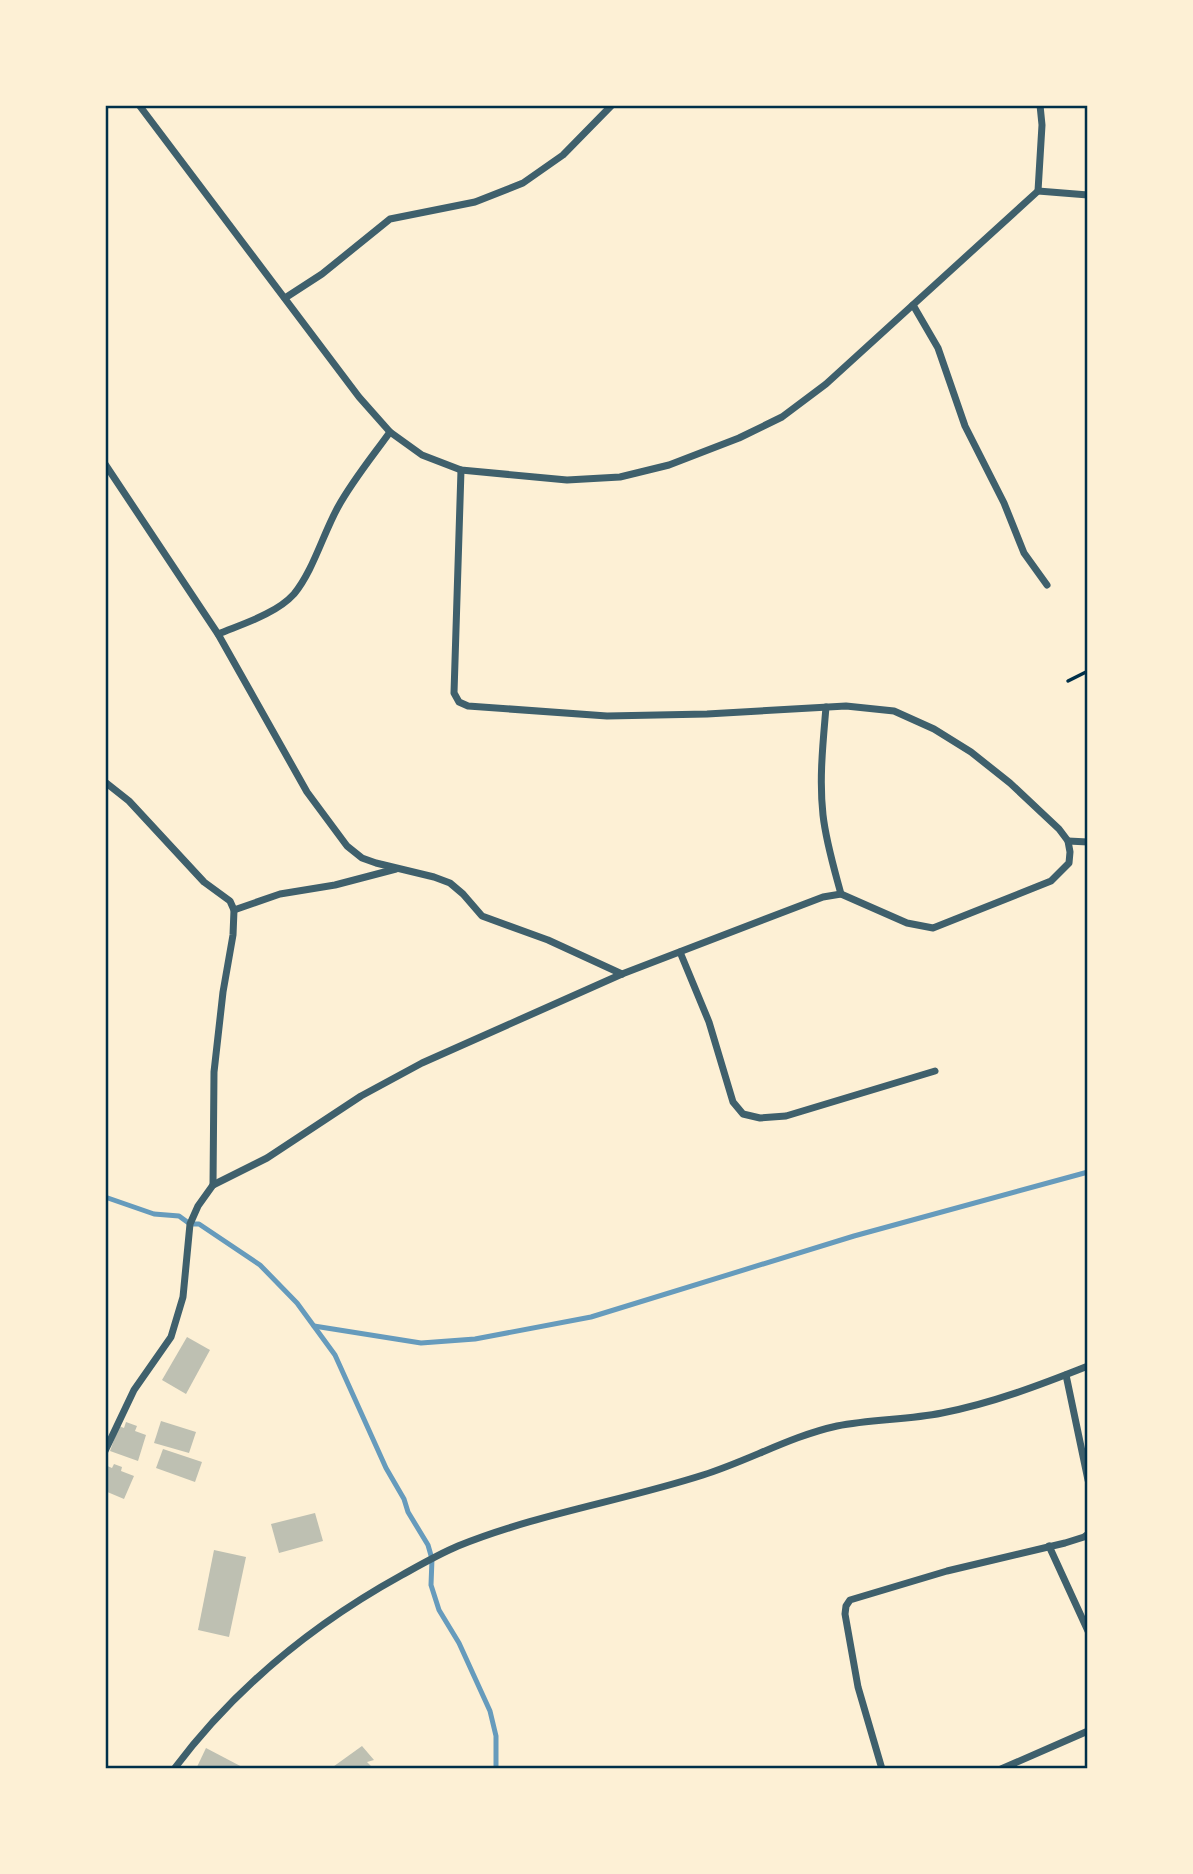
<svg xmlns="http://www.w3.org/2000/svg" width="1193" height="1874" font-family="'PT Sans Narrow',sans-serif">
<style>
.lines{fill:none;stroke-linecap:round;stroke-linejoin:round}
.stream{stroke:#669bbc;stroke-width:5}
.building{fill:#bec0b2}
.path{stroke:#003049;stroke-width:3.5}
.minor{stroke:#3f606c;stroke-width:7}
.neatline{fill:none;stroke:#003049;stroke-width:2.5}
</style>
<rect width="100%" height="100%" fill="#fdf0d5"/>
<g class="lines">
<g class="stream">
<path d="M105,1197l49,17 25,2 11,8h9l61,41 37,38 38,52 51,113 18,31 4,13 20,33 4,14 -1,26 8,25 20,33 31,68 6,25v33"/>
<path d="M314,1326l107,17 54,-4 116,-22 263,-81 234,-64"/>
</g>
</g>
<g class="building">
<path d="M187,1337l23,13 -24,44 -24,-14z"/>
<path d="M161,1421l35,11 -7,21 -35,-10z"/>
<path d="M126,1422l11,4 -2,5 11,4 -8,26 -28,-10 9,-25 5,2z"/>
<path d="M163,1449l39,13 -7,20 -39,-14z"/>
<path d="M114,1464l8,3 -1,4 13,5 -10,23 -19,-8v-26l7,3z"/>
<path d="M315,1513l8,28 -44,12 -8,-29z"/>
<path d="M214,1550l32,7 -17,80 -31,-7z"/>
<path d="M362,1746l12,14 -7,2 7,7h-44z"/>
<path d="M206,1748l40,21h-50z"/>
</g>
<g class="lines">
<path class="path" d="M1068,681l20,-10"/>
<g class="minor">
<path d="M139,105l220,292 31,35 32,23 39,15 106,10 53,-3 49,-12 70,-27 43,-21 44,-33 212,-193 4,-66 -2,-20"/>
<path d="M1038,191l50,4"/>
<path d="M285,298l37,-24 68,-55 85,-17 48,-19 40,-28 49,-50"/>
<path d="M913,305l25,43 27,78 39,77 20,50 23,32"/>
<path d="M105,464l113,170 89,158 40,54 15,12 14,5 58,14 16,6 13,11 19,22 66,24 74,34"/>
<path d="M218,634c24,-10 58,-20 76,-40 19,-23 29,-60 44,-87 15,-27 34,-50 52,-75"/>
<path d="M826,707c-3,36 -7,72 -3,108 3,27 11,53 18,79"/>
<path d="M105,782l24,19 75,81 26,19 4,9 -1,25 -10,57 -9,80 -1,113"/>
<path d="M1068,841l20,1"/>
<path d="M234,910l46,-16 55,-9 61,-16"/>
<path d="M680,952l29,70 24,80 10,12 17,4 26,-2 149,-45"/>
<path d="M1066,1375l22,105"/>
<path d="M105,1451l29,-61 37,-53 12,-40 7,-73 8,-18 15,-21 54,-27 94,-62 61,-33 200,-89 201,-77 18,-3 66,29 26,5 118,-47 18,-18 1,-11 -2,-11 -9,-12 -49,-46 -39,-31 -37,-23 -40,-18 -48,-5 -139,8 -100,2 -139,-10 -9,-4 -5,-9 7,-223"/>
<path d="M1049,1546l39,85"/>
<path d="M174,1769c61,-81 139,-145 228,-194 18,-10 37,-21 56,-29 79,-32 164,-45 245,-71 45,-14 88,-39 134,-49 35,-7 70,-6 105,-13 51,-10 98,-28 146,-47"/>
<path d="M882,1769l-24,-82 -13,-73 1,-8 4,-6 97,-29 118,-28 19,-6 4,-3"/>
<path d="M1001,1769l87,-38"/>
</g>
</g>
<rect width="1193" height="1874" fill="none" stroke="#fdf0d5" stroke-width="214"/>
<rect x="107" y="107" width="979" height="1660" class="neatline"/>
</svg>
